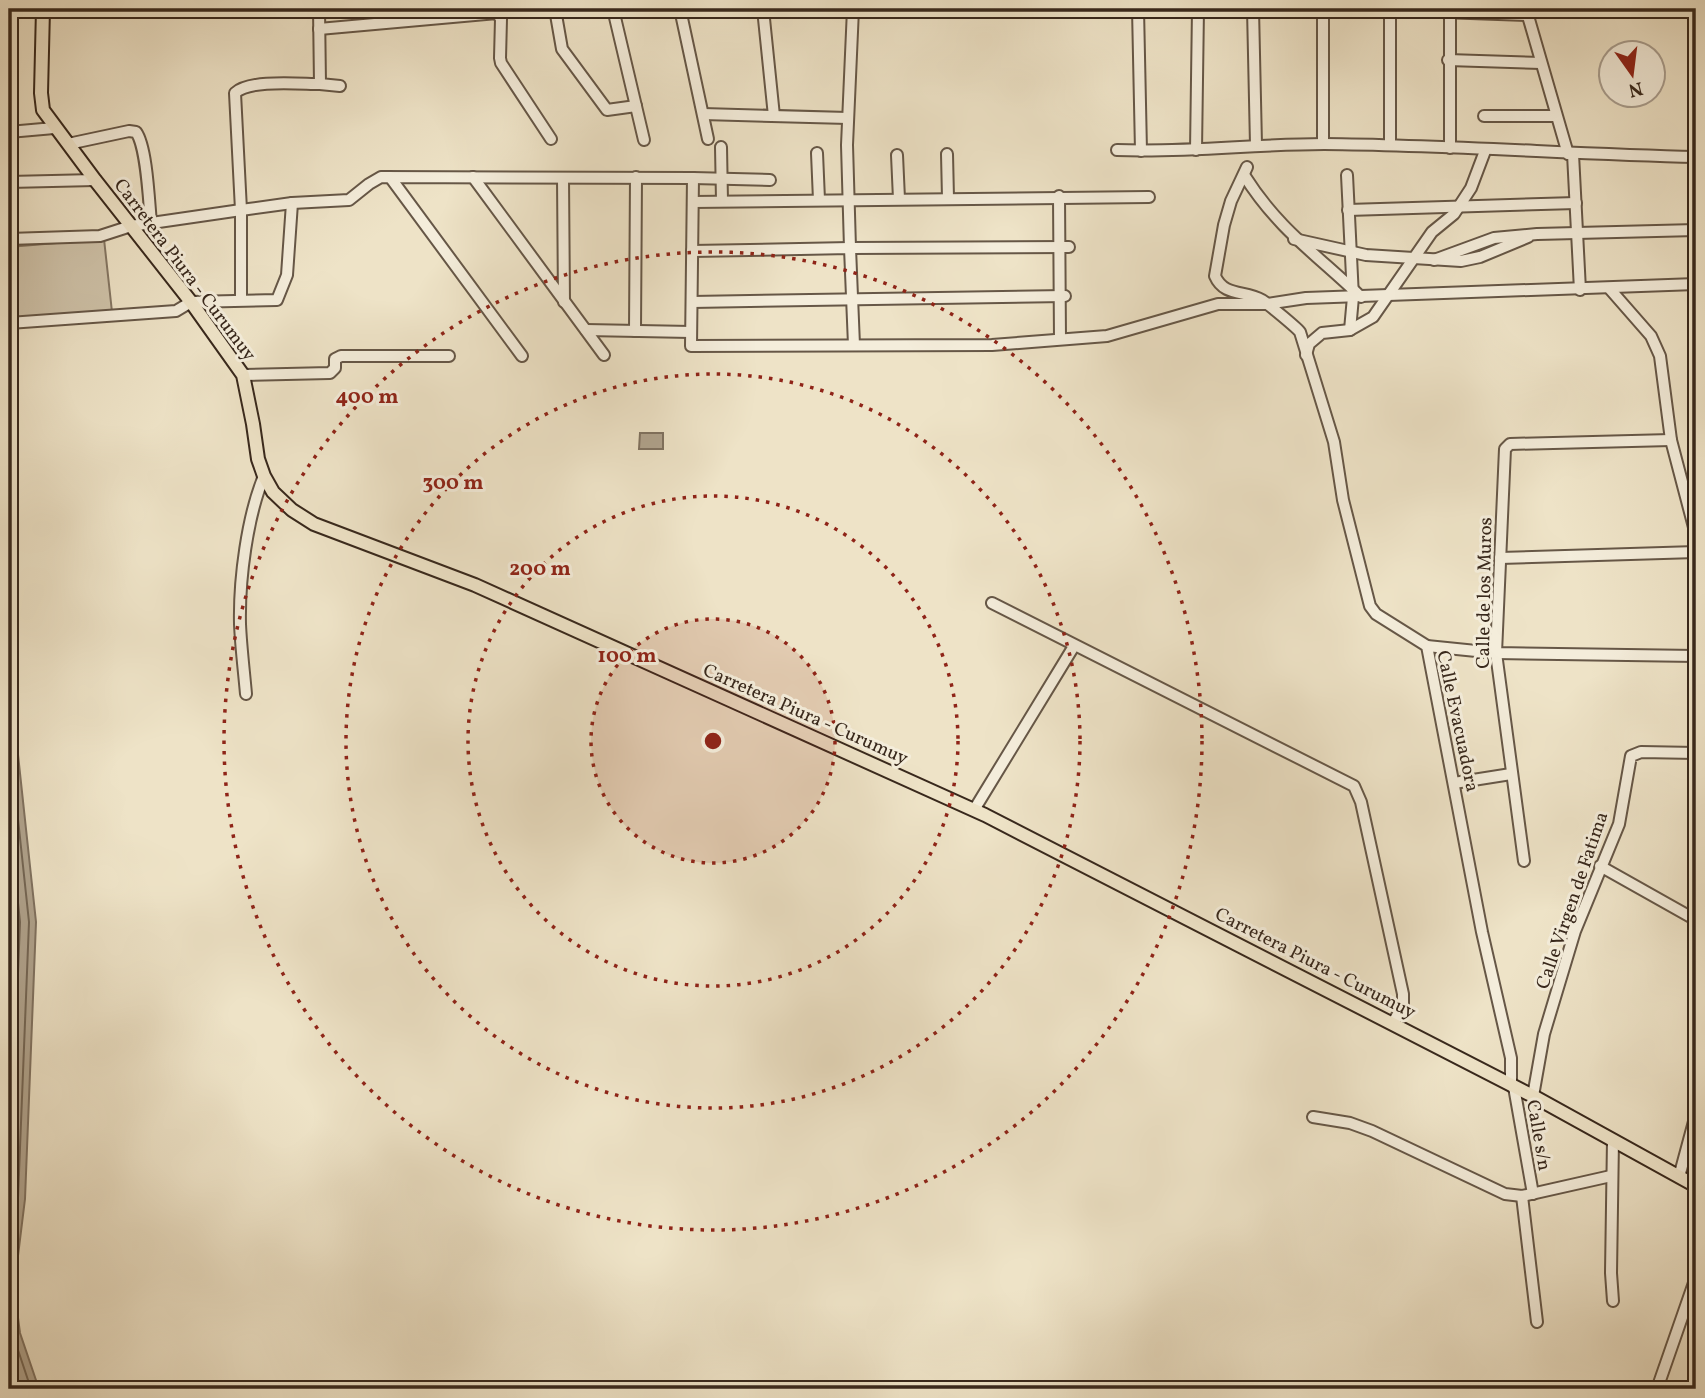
<svg xmlns="http://www.w3.org/2000/svg" width="1705" height="1398" font-family="Vollkorn,serif">
<style>
.green{fill:#cfc3aa;stroke:#847663;stroke-width:2}
.water{fill:#b0a38d;stroke:#807260;stroke-width:2}
.lines{fill:none;stroke-linecap:round;stroke-linejoin:round}
.shore{stroke:#746654;stroke-width:2}
.minor-casing{stroke:#665747;stroke-width:14}
.major-casing{stroke:#38281c;stroke-width:16}
.minor{stroke:#f4eddb;stroke-width:10}
.major{stroke:#eee3c7;stroke-width:12}
.ring{fill:none;stroke:#8f2418;stroke-width:3.5;stroke-dasharray:3.5 7}
.labels{text-anchor:middle;stroke-width:6;stroke-linejoin:round;paint-order:stroke}
.street-label{font-size:19px;fill:#38281c;stroke:#f4eddb}
.centre{fill:#8f2418;stroke:#f4eddb;stroke-width:3.5}
.ring-label{font-size:21px;text-anchor:middle;font-weight:bold;fill:#8f2418;stroke:#f4eddb;stroke-width:6;stroke-linejoin:round;paint-order:stroke}
</style>
<rect width="100%" height="100%" fill="#eee3c7"/>
<filter id="stains"><feTurbulence type="fractalNoise" baseFrequency=".00286" numOctaves="4"/><feColorMatrix values="0 0 0 0 .2 0 0 0 0 .09 0 0 0 0 .02 0 0 0 .5 -.17"/></filter>
<radialGradient id="worn" r=".72"><stop offset=".6" stop-color="#630" stop-opacity="0"/><stop offset="1" stop-color="#630" stop-opacity=".3"/></radialGradient>
<path class="green" d="M104,239l8,73 -103,8v-73z"/>
<g class="water">
<path d="M640,433h23v16h-24z"/>
<path d="M9,671l27,251 -11,277 -11,89 6,45 19,56h-30z"/>
</g>
<g class="lines">
<g class="shore">
<path d="M9,735l20,187 -11,276 -9,77"/>
<path d="M9,815l11,107 -11,280"/>
<path d="M9,1301l4,34 18,54"/>
</g>
<defs>
<g id="minor">
<path d="M319,9l1,75 20,2"/>
<path d="M555,9l7,40 45,61 29,-4"/>
<path d="M613,9l31,131"/>
<path d="M680,9l28,130"/>
<path d="M763,9l11,107"/>
<path d="M853,9l-6,136 3,103 219,-1"/>
<path d="M1138,9l3,142"/>
<path d="M1253,9l3,136"/>
<path d="M1358,9l169,6"/>
<path d="M1526,9l42,145"/>
<path d="M319,29l178,-16 4,6 -1,39 1,5 50,76"/>
<path d="M1448,60l93,3"/>
<path d="M703,114l145,4"/>
<path d="M1484,116h72"/>
<path d="M9,132l45,-4"/>
<path d="M68,144l61,-13 7,1c11,15 13,71 15,91"/>
<path d="M1323,144v-135"/>
<path d="M1390,145v-136"/>
<path d="M721,147l1,54"/>
<path d="M1450,148v-136"/>
<path d="M1117,150c69,3 138,-6 207,-6 124,1 248,10 372,13"/>
<path d="M1196,150l2,-141"/>
<path d="M817,153l2,47"/>
<path d="M947,154l1,44"/>
<path d="M1573,154l7,136"/>
<path d="M897,155l2,44"/>
<path d="M1247,167l-16,34 -7,24 -9,51c9,21 30,14 47,24 6,4 34,27 38,32l34,110 9,58 27,106 6,8 51,32 55,286 29,126v27"/>
<path d="M1244,175c34,54 72,79 117,122"/>
<path d="M1347,175l6,122 -3,33"/>
<path d="M390,177l132,179"/>
<path d="M473,177l131,178"/>
<path d="M563,178l1,124"/>
<path d="M693,178l-2,168 301,-1 115,-9 111,-32h49l39,-6 390,-14"/>
<path d="M9,182l86,-2"/>
<path d="M1059,196l1,143"/>
<path d="M9,200l2,39"/>
<path d="M693,202l456,-5"/>
<path d="M1348,210l228,-7"/>
<path d="M9,239l91,-3 31,-10 110,-16 51,-7 57,-3 20,-16 12,-7 312,1 77,2"/>
<path d="M1294,239l72,16 95,6 19,-4 48,-20"/>
<path d="M692,251l158,-3 4,97"/>
<path d="M1434,260l60,-22 43,-4 159,-4"/>
<path d="M1609,288l42,48 9,20 11,84 25,95"/>
<path d="M241,300v-90l-6,-117c15,-14 65,-9 85,-9"/>
<path d="M692,302l373,-6"/>
<path d="M9,323l167,-12 15,-9 86,-2 10,-25 5,-72"/>
<path d="M586,330l105,2"/>
<path d="M635,331l1,-154"/>
<path d="M1306,355l3,-11 13,-11 28,-3 23,-13 59,-85 22,-18 17,-26 14,-37"/>
<path d="M243,375l87,-2 5,-5v-9l6,-3h108"/>
<path d="M1500,558l196,-6"/>
<path d="M992,603l362,183 7,16 42,192v11l-10,18"/>
<path d="M1427,646l69,7 200,3"/>
<path d="M246,694c-2,-23 -5,-47 -6,-70 -1,-44 7,-107 24,-148"/>
<path d="M1454,783l57,-9"/>
<path d="M974,810l100,-164"/>
<path d="M1524,861l-28,-208 9,-204 5,-5 161,-4"/>
<path d="M1600,866l96,54"/>
<path d="M1514,1087l19,107"/>
<path d="M1533,1096l11,-62 31,-103 44,-107 12,-68 10,-4 55,1"/>
<path d="M1313,1117l37,6 22,8 133,63 17,2 89,-20"/>
<path d="M1613,1140l-2,133 2,28"/>
<path d="M1679,1177l17,-63"/>
<path d="M1522,1196l15,126"/>
<path d="M1657,1389l39,-112"/>
</g>
<path id="major" d="M43,9l-2,84 2,17 52,70 96,122 52,73 10,49 5,35 6,17 9,16 19,18 22,14 161,61 510,230 548,281 163,90"/>
</defs>
<use href="#minor" class="minor-casing"/>
<use href="#major" class="major-casing"/>
<use href="#minor" class="minor"/>
<use href="#major" class="major"/>
</g>
<circle cx="713" cy="741" r="122" fill="#8f2418" fill-opacity=".12"/>
<g class="ring">
<circle cx="713" cy="741" r="122"/>
<circle cx="713" cy="741" r="245"/>
<circle cx="713" cy="741" r="367"/>
<circle cx="713" cy="741" r="489"/>
</g>
<g class="labels">
<g class="street-label">
<text transform="translate(186 269) rotate(53)" y="7">Carretera Piura - Curumuy</text>
<text transform="translate(1483 593) rotate(-89)" y="7">Calle de los Muros</text>
<text transform="translate(806 713) rotate(24)" y="7">Carretera Piura - Curumuy</text>
<text transform="translate(1459 721) rotate(78)" y="7">Calle Evacuadora</text>
<text transform="translate(1571 900) rotate(-71)" y="7">Calle Virgen de Fatima</text>
<text transform="translate(1316 962) rotate(27)" y="7">Carretera Piura - Curumuy</text>
<text transform="translate(1540 1135) rotate(80)" y="7">Calle s/n</text>
</g>
</g>
<circle cx="713" cy="741" r="10" class="centre"/>
<g class="ring-label">
<text x="367" y="403">400 m</text>
<text x="453" y="489">300 m</text>
<text x="540" y="575">200 m</text>
<text x="627" y="662">100 m</text>
</g>
<rect width="1705" height="1398" fill="none" stroke="#eee3c7" stroke-width="35"/>
<rect x="10" y="10" width="1684" height="1377" fill="none" stroke="#38281c" stroke-width="3.5"/>
<rect x="18" y="18" width="1670" height="1363" fill="none" stroke="#38281c" stroke-width="2"/>
<g transform="translate(1632 74) rotate(166)"><circle r="33" fill="#f4eddb" stroke="#a99e8f" stroke-width="2"/>
<path d="M0-5L12 26L0 18L-12 26Z" fill="#8f2418"/>
<text y="-10" font-size="19" font-weight="bold" text-anchor="middle" fill="#38281c">N</text>
</g>
<rect width="100%" height="100%" filter="url(#stains)"/>
<rect width="100%" height="100%" fill="url(#worn)"/>
</svg>
